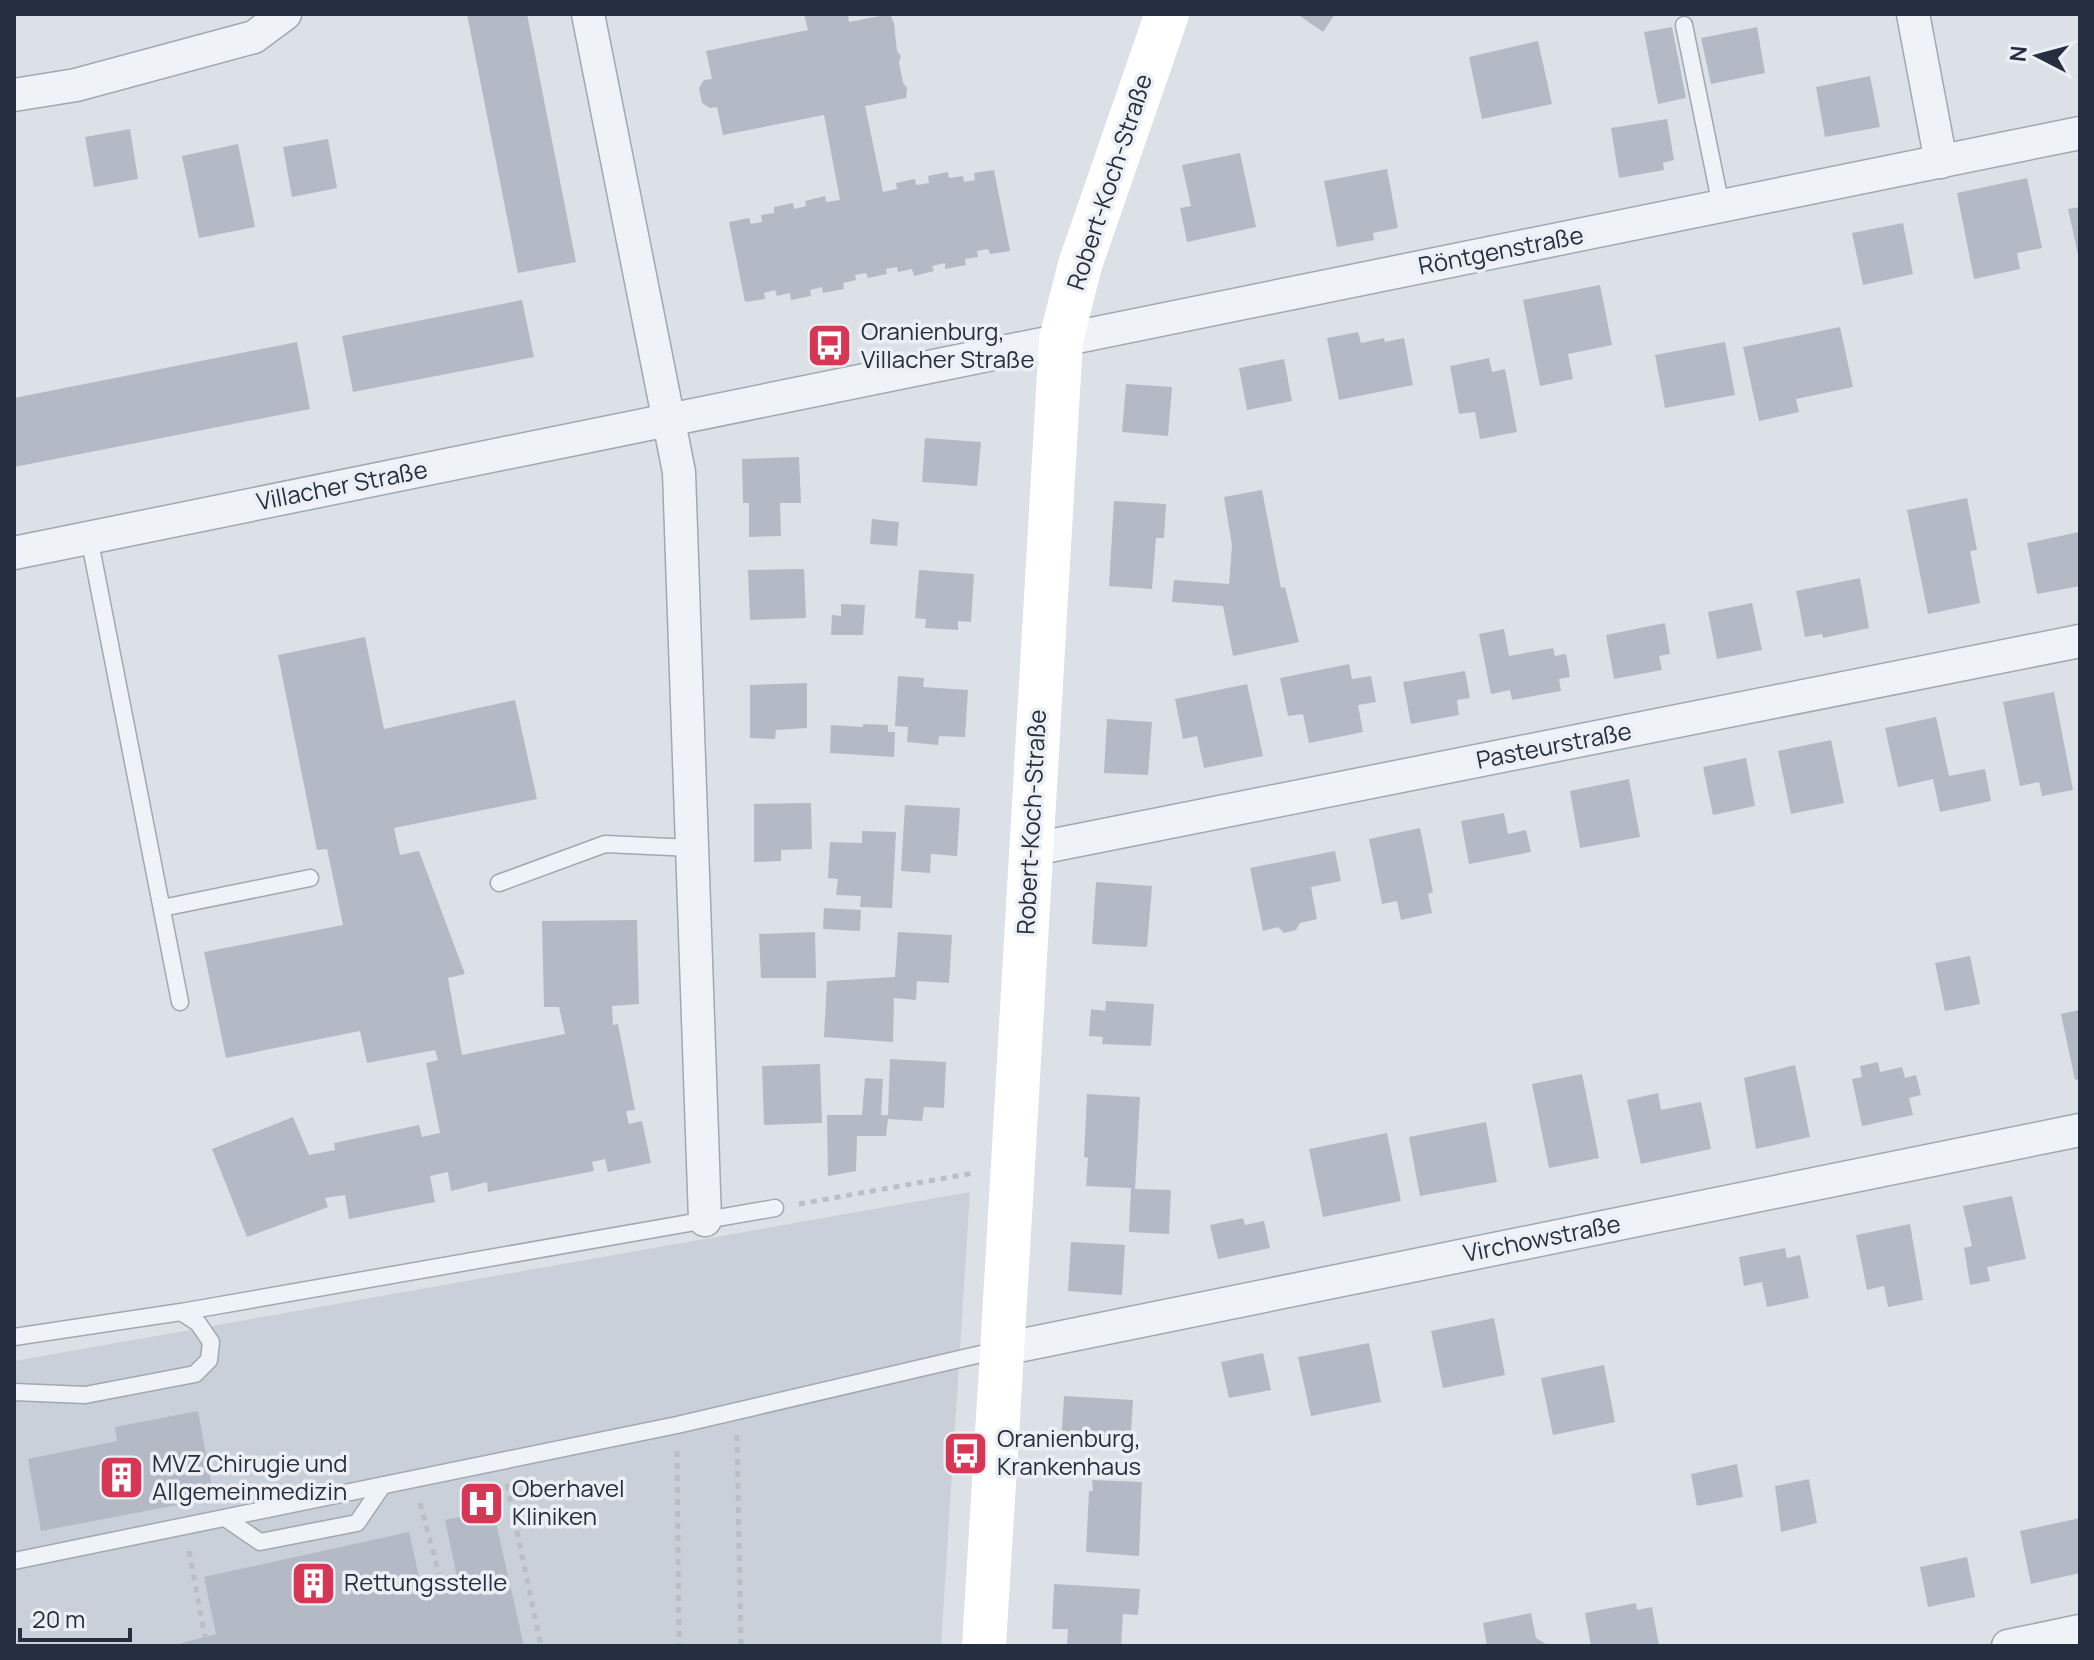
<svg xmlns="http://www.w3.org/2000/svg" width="2094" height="1660" font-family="Manrope,sans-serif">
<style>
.built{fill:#cad0da}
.building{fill:#b3bac5}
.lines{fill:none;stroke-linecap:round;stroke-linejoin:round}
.lane-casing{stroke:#a1a8b2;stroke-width:19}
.street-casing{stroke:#a1a8b2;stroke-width:35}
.path{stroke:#babfc6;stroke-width:5;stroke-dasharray:6 6;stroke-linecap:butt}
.lane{stroke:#eff2f6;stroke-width:16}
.street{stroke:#eff2f6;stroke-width:32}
.secondary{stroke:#fff;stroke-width:44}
.labels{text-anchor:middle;stroke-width:7;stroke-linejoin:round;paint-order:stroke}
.street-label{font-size:24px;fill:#252f3f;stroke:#ecf0f5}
.poi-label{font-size:24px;fill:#252f3f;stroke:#ecf0f5;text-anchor:start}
</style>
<rect width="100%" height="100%" fill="#dce1e8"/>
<path class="built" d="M970,1192l-29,454h-927v-285z"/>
<g class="building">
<path d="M467,14h60l49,248 -58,11z"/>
<path d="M804,14h44l1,8 41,-8 4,9 3,28 4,5 -2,6 4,21 4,5 -1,10 -41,8 18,86 14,-3 -1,-6 19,-4 1,6 13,-2 -1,-7 20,-4 1,6 14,-2 1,6 11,-2 -1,-7 20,-3 16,81 -20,3 -2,-5 -11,2 1,6 -13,2 1,6 -21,4v-6l-13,3 2,5 -20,5 -2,-7 -14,3 -1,-5 -11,2 1,5 -19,4 -2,-5 -11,2 1,5 -13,3 1,6 -21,4 -1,-6 -12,3 1,6 -20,4 -1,-7 -13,3 -2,-6 -11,3 1,6 -20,3 -16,-80 20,-4 2,6 11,-2 -1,-7 13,-2v-6l19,-4 1,6 12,-3 -1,-5 20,-5 1,6 14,-2 -16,-85 -101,20 -6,-28 -7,1 -8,-5 -3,-15 5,-8 8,-1 -6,-28 102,-21z"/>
<path d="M1297,14h38l-12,18z"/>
<path d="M1672,27l14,71 -28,6 -14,-72z"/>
<path d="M1757,27l8,46 -54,11 -10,-46z"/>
<path d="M1538,41l14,63 -70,15 -13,-62z"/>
<path d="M1870,76l10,51 -55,10 -9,-50z"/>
<path d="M1667,119l7,41 -11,3 1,7 -45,8 -8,-50z"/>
<path d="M130,129l8,50 -44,8 -9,-50z"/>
<path d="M328,139l9,49 -45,9 -9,-50z"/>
<path d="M238,144l17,83 -56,11 -17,-82z"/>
<path d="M1240,153l16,74 -69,15 -7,-34 11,-2 -9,-41z"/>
<path d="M1387,169l11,59 -25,5 1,7 -37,7 -13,-66z"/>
<path d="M2027,178l15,70 -25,5 3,16 -46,10 -17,-86z"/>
<path d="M2080,207v51l-1,1 -11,-50z"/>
<path d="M1903,223l10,51 -50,11 -11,-52z"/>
<path d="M1600,285l12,60 -44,9 5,25 -33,7 -17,-86z"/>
<path d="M522,300l12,57 -181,35 -11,-56z"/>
<path d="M1840,327l13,60 -57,12 3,13 -40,9 -16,-74z"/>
<path d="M1358,332l3,11 23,-5 1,4 19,-4 9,47 -74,15 -12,-62z"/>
<path d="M297,342l13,67 -296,58v-69z"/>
<path d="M1725,342l10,53 -70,13 -10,-53z"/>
<path d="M1489,358l3,14 13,-3 12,63 -37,7 -5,-27 -16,2 -9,-48z"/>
<path d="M1284,359l8,42 -45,9 -8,-42z"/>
<path d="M1126,384l46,3 -4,49 -46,-4z"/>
<path d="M925,438l56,4 -4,44 -55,-4z"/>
<path d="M799,457l2,46h-21l1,33 -32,1v-34h-6l-1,-44z"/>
<path d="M1262,490l19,98 4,-1 14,55 -66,14 -10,-50 -51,-4 2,-22 55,4 3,-39 -8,-48z"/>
<path d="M1967,498l10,52 -7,1 10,52 -52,11 -21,-104z"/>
<path d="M1114,501l52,3 -2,34h-8l-4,51 -43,-3z"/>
<path d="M872,519l27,3 -2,24 -27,-2z"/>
<path d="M2079,532l1,54 -43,8 -10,-51z"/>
<path d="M804,569l2,49 -56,2 -2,-50z"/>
<path d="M919,570l55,4 -3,48 -13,-1v9l-33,-2 1,-9 -11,-1z"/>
<path d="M1860,578l9,50 -46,10 -1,-4 -17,3 -9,-46z"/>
<path d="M1752,603l10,47 -45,9 -9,-47z"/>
<path d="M841,604l24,1 -2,30h-32l1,-20 9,1z"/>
<path d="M1665,623l5,31 -11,2 3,14 -48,9 -8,-44z"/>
<path d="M1504,629l5,27 44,-8 2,8 11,-2 4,23 -11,2 2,12 -49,9 -2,-10 -19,4 -12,-60z"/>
<path d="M365,637l19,92 131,-29 22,99 -143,29 6,27 19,-4 46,123 -17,4 14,77 103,-21 -6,-27h-15l-2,-86 95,-1 2,84 -27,2 1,19 5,-1 17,86 -9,1 3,13 13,-3 9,42 -43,9 -3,-13 -13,3 2,9 -106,21 -1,-10 -36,9 -3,-19 -18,4 5,26 -86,17 -4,-24 -20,3 3,9 -81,30 -35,-88 81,-32 16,38 26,-5 -1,-7 85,-18 3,12 18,-4 -14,-70 12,-3 -3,-10 -68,13 -7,-32 -134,27 -22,-106 139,-27 -16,-76 -10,1 -39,-195z"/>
<path d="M1349,664l3,15 19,-3 5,26 -18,3 5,27 -54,11 -6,-29 -15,2 -8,-38z"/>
<path d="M1465,671l5,27 -13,2 2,15 -48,9 -8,-42z"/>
<path d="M898,676l26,2 -1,9 45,3 -3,47 -26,-1 -1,9 -31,-3 1,-15 -13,-1z"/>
<path d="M807,683v45l-31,2 -1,9 -25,-1v-53z"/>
<path d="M1247,684l16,72 -59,12 -7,-32 -14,3 -8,-40z"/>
<path d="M2054,692l19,98 -31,6 -3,-14 -19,4 -17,-84z"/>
<path d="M1936,717l13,59 36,-7 6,32 -51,11 -7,-33 -35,8 -13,-59z"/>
<path d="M1107,719l45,3 -4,53 -44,-2z"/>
<path d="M863,724l25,1v7h7l-1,25 -64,-4 1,-28 32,2z"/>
<path d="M1831,740l13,63 -53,11 -13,-63z"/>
<path d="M1746,758l9,48 -42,9 -10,-48z"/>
<path d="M1629,779l11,58 -60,11 -10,-57z"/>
<path d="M811,803l1,46 -31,1v11l-27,1v-58z"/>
<path d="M905,805l55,3 -3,48 -26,-2 -1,19 -29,-2z"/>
<path d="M1504,813l4,21 18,-4 5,22 -62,12 -8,-43z"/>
<path d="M1420,828l13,64 -5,2 4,19 -31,7 -4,-19 -15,3 -13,-65z"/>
<path d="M862,831l34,1 -4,76 -32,-1 1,-11 -25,-1 2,-16 -10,-1 2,-36 32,1z"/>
<path d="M1335,851l6,30 -30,6 6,32 -17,4 -4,7 -12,3 -6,-6 -15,4 -13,-63z"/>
<path d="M1096,882l56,4 -5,61 -55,-3z"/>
<path d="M824,908l37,2 -1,21 -37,-2z"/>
<path d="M815,932l1,46h-55l-2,-44z"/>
<path d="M898,932l54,3 -3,48 -32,-2 -1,19 -22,-2 -1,44 -69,-5 3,-56 68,-4z"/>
<path d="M1970,956l10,48 -35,7 -10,-48z"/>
<path d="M1106,1001l48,3 -3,42 -49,-2 1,-7 -14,-1 2,-27 14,2z"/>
<path d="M2080,1010v69l-5,1 -14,-66z"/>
<path d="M890,1059l56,3 -2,46 -20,-1 -2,14 -34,-2 -2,17h-29l-1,35 -28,5 -1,-61h35l3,-37 18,1 -2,36h7z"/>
<path d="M1878,1062l2,10 22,-5 3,11 11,-3 5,20 -12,3 4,17 -51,11 -10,-47 10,-2 -2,-11z"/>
<path d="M820,1064l2,59 -58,2 -2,-59z"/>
<path d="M1795,1065l15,72 -54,12 -12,-71z"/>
<path d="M1582,1074l17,84 -50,10 -17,-84z"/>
<path d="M1658,1093l3,17 40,-8 10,47 -70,15 -14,-64z"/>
<path d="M1087,1094l53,3 -5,92 36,1 -2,44 -40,-2 2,-44 -45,-2 2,-28 -4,-1z"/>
<path d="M1486,1122l11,60 -77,14 -11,-59z"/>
<path d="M1387,1133l14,68 -78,16 -14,-68z"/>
<path d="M2012,1196l14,63 -39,8 3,14 -20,4 -6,-37 8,-2 -9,-40z"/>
<path d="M1243,1218l2,7 19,-4 6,27 -52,11 -8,-34z"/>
<path d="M1910,1224l13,76 -35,7 -4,-21 -17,4 -11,-55z"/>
<path d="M1071,1242l54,3 -3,50 -54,-4z"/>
<path d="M1785,1248l2,10 13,-3 9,43 -42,9 -5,-25 -18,4 -5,-29z"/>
<path d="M1494,1318l11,57 -62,13 -12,-57z"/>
<path d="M1369,1343l12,59 -70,14 -13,-59z"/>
<path d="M1263,1353l8,37 -42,8 -8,-36z"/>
<path d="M1604,1365l11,57 -62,13 -12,-57z"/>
<path d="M1064,1396l69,4 -3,47 -69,-4z"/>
<path d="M198,1411l16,87 -173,33 -13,-72 89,-18 -2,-14z"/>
<path d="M1737,1464l6,33 -46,9 -6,-32z"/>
<path d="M1809,1479l8,44 -36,9 -6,-46z"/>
<path d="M1092,1480l50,2 -3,74 -53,-4 3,-61h4z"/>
<path d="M493,1510l31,136h-353l45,-12 -12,-57 205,-45 13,58 36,-8 -13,-62z"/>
<path d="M2080,1518v55l-49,11 -11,-53z"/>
<path d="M1967,1557l8,40 -47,10 -8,-40z"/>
<path d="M1054,1584l86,5 -2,26 -15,-1 -2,32h-54l1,-17h-16z"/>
<path d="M1636,1603l1,7 15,-3 7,39h-68l-6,-33z"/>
<path d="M1531,1613l5,25 13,8h-62l-4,-23z"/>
</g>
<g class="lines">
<defs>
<g id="lane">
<path d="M1684,25l37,181"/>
<path d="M89,537l91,465"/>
<path d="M499,883l106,-39 87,4"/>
<path d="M162,908l148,-30"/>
<path d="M14,1337l167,-25 594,-104"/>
<path d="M14,1392l71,3 110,-21 14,-14 2,-18 -13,-19 -17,-11"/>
<path d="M225,1518l35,24 97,-19 26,-38"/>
<path d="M14,1561l663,-136 321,-75"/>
</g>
<g id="street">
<path d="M588,14l91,458 26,748"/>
<path d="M1913,14l28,148"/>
<path d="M14,95l62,-10 178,-48 31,-23"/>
<path d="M14,553l2066,-420"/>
<path d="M1029,850l1051,-209"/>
<path d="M1003,1349l1077,-219"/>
<path d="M2008,1646l72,-15"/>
</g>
</defs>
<use href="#lane" class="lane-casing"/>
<use href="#street" class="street-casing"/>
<g class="path">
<path d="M799,1204l175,-31"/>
<path d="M737,1435l4,211"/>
<path d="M677,1451l2,195"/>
<path d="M507,1484l34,162"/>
<path d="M420,1503l22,82"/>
<path d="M189,1551l16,86"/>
</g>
<use href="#lane" class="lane"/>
<use href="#street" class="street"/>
<path class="secondary" d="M984,1646c28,-435 49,-870 77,-1306l19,-75 87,-251"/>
</g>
<defs>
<symbol id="bus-square" viewBox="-11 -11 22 22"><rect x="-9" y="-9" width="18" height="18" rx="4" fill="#d73754" stroke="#ecf0f5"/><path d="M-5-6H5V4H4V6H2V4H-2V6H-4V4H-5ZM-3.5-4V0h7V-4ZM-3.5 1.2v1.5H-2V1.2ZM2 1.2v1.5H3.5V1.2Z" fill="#fff"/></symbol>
<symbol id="building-square" viewBox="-11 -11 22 22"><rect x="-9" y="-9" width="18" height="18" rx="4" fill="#d73754" stroke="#ecf0f5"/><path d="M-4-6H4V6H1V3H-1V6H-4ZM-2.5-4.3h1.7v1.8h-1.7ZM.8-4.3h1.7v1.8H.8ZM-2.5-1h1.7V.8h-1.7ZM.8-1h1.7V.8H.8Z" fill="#fff"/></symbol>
<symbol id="hospital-square" viewBox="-11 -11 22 22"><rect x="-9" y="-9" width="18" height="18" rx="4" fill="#d73754" stroke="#ecf0f5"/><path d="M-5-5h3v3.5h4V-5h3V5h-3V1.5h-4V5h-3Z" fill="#fff"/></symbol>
</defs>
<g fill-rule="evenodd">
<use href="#bus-square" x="804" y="320" width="51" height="51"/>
<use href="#bus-square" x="940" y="1428" width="51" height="51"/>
<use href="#building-square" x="96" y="1452" width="51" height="51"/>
<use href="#hospital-square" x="456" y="1478" width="51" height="51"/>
<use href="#building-square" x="288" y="1558" width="51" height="51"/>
</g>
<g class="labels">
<g class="street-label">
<text transform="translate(1110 182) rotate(-72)" y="8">Robert-Koch-Straße</text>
<text transform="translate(1501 251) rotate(-11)" y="8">Röntgenstraße</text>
<text transform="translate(342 486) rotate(-11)" y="8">Villacher Straße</text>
<text transform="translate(1554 746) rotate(-11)" y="8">Pasteurstraße</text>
<text transform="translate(1032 822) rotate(-87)" y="8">Robert-Koch-Straße</text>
<text transform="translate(1542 1239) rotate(-11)" y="8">Virchowstraße</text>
</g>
<g class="poi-label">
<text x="861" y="340">Oranienburg,<tspan x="861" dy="28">Villacher Straße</tspan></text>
<text x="997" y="1447">Oranienburg,<tspan x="997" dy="28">Krankenhaus</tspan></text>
<text x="152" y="1472">MVZ Chirugie und<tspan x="152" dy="28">Allgemeinmedizin</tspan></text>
<text x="512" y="1497">Oberhavel<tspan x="512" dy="28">Kliniken</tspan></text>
<text x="344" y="1591">Rettungsstelle</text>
</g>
</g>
<rect width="2094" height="1660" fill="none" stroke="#252f3f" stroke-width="32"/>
<g transform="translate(2038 56) rotate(276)" stroke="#ecf0f5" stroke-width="6" paint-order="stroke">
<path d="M0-6L14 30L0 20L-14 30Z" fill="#252f3f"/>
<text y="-12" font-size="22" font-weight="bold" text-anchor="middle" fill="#252f3f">N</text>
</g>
<path d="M20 1628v12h110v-12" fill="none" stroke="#252f3f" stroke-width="4"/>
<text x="32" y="1628" font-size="24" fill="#252f3f" stroke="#ecf0f5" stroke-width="6" paint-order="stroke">20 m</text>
</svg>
